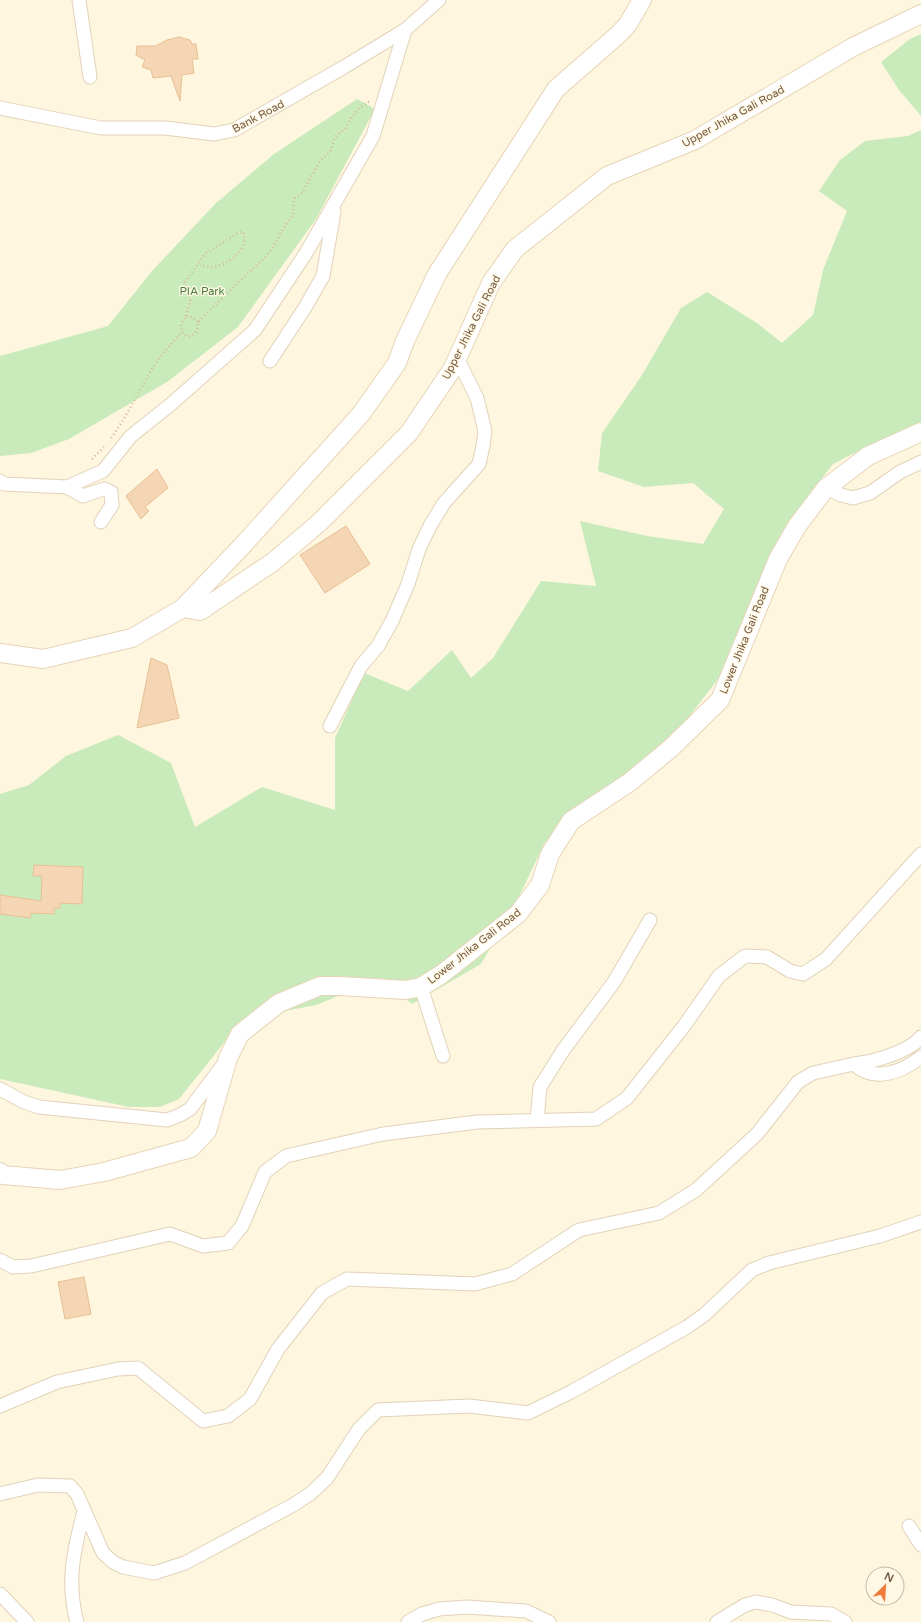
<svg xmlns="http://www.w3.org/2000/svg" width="921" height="1622" font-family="'Varela Round',sans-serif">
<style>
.green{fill:#c9ebbc}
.building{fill:#f5d6b4;stroke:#e8bf93}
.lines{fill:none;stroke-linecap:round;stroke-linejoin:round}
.street-casing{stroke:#e2d2ba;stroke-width:15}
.secondary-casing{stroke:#e7d4b7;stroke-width:20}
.path{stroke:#d9ba97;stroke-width:2.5;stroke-dasharray:1 3;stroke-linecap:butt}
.street{stroke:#fff;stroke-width:13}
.secondary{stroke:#fff;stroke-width:18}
.labels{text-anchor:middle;stroke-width:3;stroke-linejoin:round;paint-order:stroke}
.street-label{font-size:11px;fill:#755c45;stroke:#fff8e5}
.park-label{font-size:11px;fill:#467c3c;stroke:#fff8e5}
</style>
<rect width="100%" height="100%" fill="#fef6de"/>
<g class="green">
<path d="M921,34v82l-22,-26 -18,-28 29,-23z"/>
<path d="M357,99l18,10 -59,110 -78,108 -71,55 -98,57 -38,14 -31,3v-100l108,-30 44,-55 64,-68 58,-49z"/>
<path d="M921,130v298l-51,17 -37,19 -37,48 -31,56 -43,106 -93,120 -20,9 -64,39 -30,63 -34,59 -69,40 -30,-26 -66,27 -73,14 -64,80 -19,8h-31l-129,-28v-285l29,-9 37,-29 52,-21 53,28 24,64 67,-40 73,23v-72l29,-65 44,18 44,-41 19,28 22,-20 48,-77 55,5 -16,-65 67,15 56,8 21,-35 -31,-26 -49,4 -46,-16 4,-38 40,-58 39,-67 26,-16 50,31 25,20 31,-28 10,-45 24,-59 -28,-20 21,-31 25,-19 43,-5z"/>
</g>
<g class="building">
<path d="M179,37l11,3 2,4h4l2,15h-6l2,14 -12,2 -2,26 -9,-25 -18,2 -2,-8 -9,-3 3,-7 -9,-5 1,-9h18l12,-6z"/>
<path d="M157,469l11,19 -23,19 4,4 -8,8 -15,-23z"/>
<path d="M346,526l24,38 -45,29 -25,-38z"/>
<path d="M151,658l16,7 12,53 -42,10z"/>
<path d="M34,865l49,2 -1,37 -22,-1v5h-6v6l-23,-1 -1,5 -30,-4v-19l41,6 1,-25h-9z"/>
<path d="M84,1277l7,37 -26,5 -7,-37z"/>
</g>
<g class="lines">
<defs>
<g id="street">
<path d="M79,0l11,77"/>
<path d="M0,108l101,20h64l49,6 20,-4 110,-63 61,-37 34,-30"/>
<path d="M270,361l36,-55 17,-30 11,-64"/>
<path d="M0,481l4,3 63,3 36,-16 28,-35 39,-31 85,-75 51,-77 67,-117 32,-106"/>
<path d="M67,487l16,9 21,-7 7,3 1,13 -11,17"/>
<path d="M826,488l15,7 12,3 17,-5 30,-21 21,-10"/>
<path d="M330,726l31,-60 17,-20 14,-25 16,-37 11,-35 11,-23 14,-23 35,-39 4,-18 2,-15 -8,-33 -20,-40"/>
<path d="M421,987l22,69"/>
<path d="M854,1064c19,-2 55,-12 67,-27"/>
<path d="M0,1089l24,13 15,5 128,13 13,-5 10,-6 33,-44"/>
<path d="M537,1120l3,-33 24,-38 50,-67 36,-62"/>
<path d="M0,1260l13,7 18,-1 139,-32 33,12 25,-3 14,-17 23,-54 21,-16 97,-22 94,-12 119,-3 31,-21 57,-72 35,-50 26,-20 22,1 23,14 13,3 23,-15 95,-105"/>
<path d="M0,1406l57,-24 61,-13 20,-1 65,53 25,-5 22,-17 28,-50 44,-56 25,-14 128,5 37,-10 67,-44 80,-17 37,-23 61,-56 41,-52 15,-9 41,-9c20,19 48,8 67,-7"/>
<path d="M0,1494l38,-9 32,1 7,8 26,59 10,9 10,5 31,6 31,-10 108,-58 17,-11 17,-16 32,-49 19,-19 91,-4 59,7 43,-21 116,-65 17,-12 48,-45 17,-7 111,-27 41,-14"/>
<path d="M909,1526l12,19"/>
<path d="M0,1594l27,28"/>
<path d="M77,1622c-11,-41 -3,-72 7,-111"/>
<path d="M408,1622l14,-8 17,-5 28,-2 59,4 23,11"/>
<path d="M717,1622l28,-17 11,-3 16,3 19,7 40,2 14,8"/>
</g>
<g id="secondary">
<path d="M183,608l60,-63 118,-131 36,-51 8,-22 32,-67 119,-185 64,-56 8,-9 14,-24"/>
<path d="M0,653l43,6 89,-21 51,-30 17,3 73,-49 47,-40 89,-89 44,-65 38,-85 24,-34 92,-73 88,-36 158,-93 68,-33"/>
<path d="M0,1172l3,3 57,5 44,-8 87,-24 16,-17 21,-73 12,-24 39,-31 41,-17h20l66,4 15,-3 21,-13 76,-60 22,-29 10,-31 21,-33 59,-39 41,-34 49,-48 58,-141 19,-33 29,-38 42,-32 53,-24"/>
</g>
</defs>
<use href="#street" class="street-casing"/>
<use href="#secondary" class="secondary-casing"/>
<g class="path">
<path d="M186,316l5,-18 -5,-7 -1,-9 21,-29 34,-21h3c8,16 -16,34 -31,35 -4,0 -9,-2 -12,-2"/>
<path d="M198,322l-6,-5 -6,-1 -5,8 1,8 6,5c9,-3 10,-7 10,-15l71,-69 9,-14 5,-10 10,-14 1,-16 8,-6 18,-32 10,-9 5,-15 10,-8 7,-12 8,-10 8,-5h2"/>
<path d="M111,438c17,-23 28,-48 43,-72 8,-13 18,-23 28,-34"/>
<path d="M92,459l12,-12"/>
</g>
<use href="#street" class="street"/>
<use href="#secondary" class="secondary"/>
</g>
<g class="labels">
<g class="street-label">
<text transform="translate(258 116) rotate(-28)" y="4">Bank Road</text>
<text transform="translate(733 116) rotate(-29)" y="4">Upper Jhika Gali Road</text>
<text transform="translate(471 327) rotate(-63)" y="4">Upper Jhika Gali Road</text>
<text transform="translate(744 640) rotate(-68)" y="4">Lower Jhika Gali Road</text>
<text transform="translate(474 946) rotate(-38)" y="4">Lower Jhika Gali Road</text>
</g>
<g class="park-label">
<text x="202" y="295">PIA Park</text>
</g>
</g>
<g transform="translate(885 1586) rotate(25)"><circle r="19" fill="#fff8e5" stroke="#c8baa5"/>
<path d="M0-3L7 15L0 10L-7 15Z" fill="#f17b3a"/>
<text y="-6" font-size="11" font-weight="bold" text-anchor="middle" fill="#755c45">N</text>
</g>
</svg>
